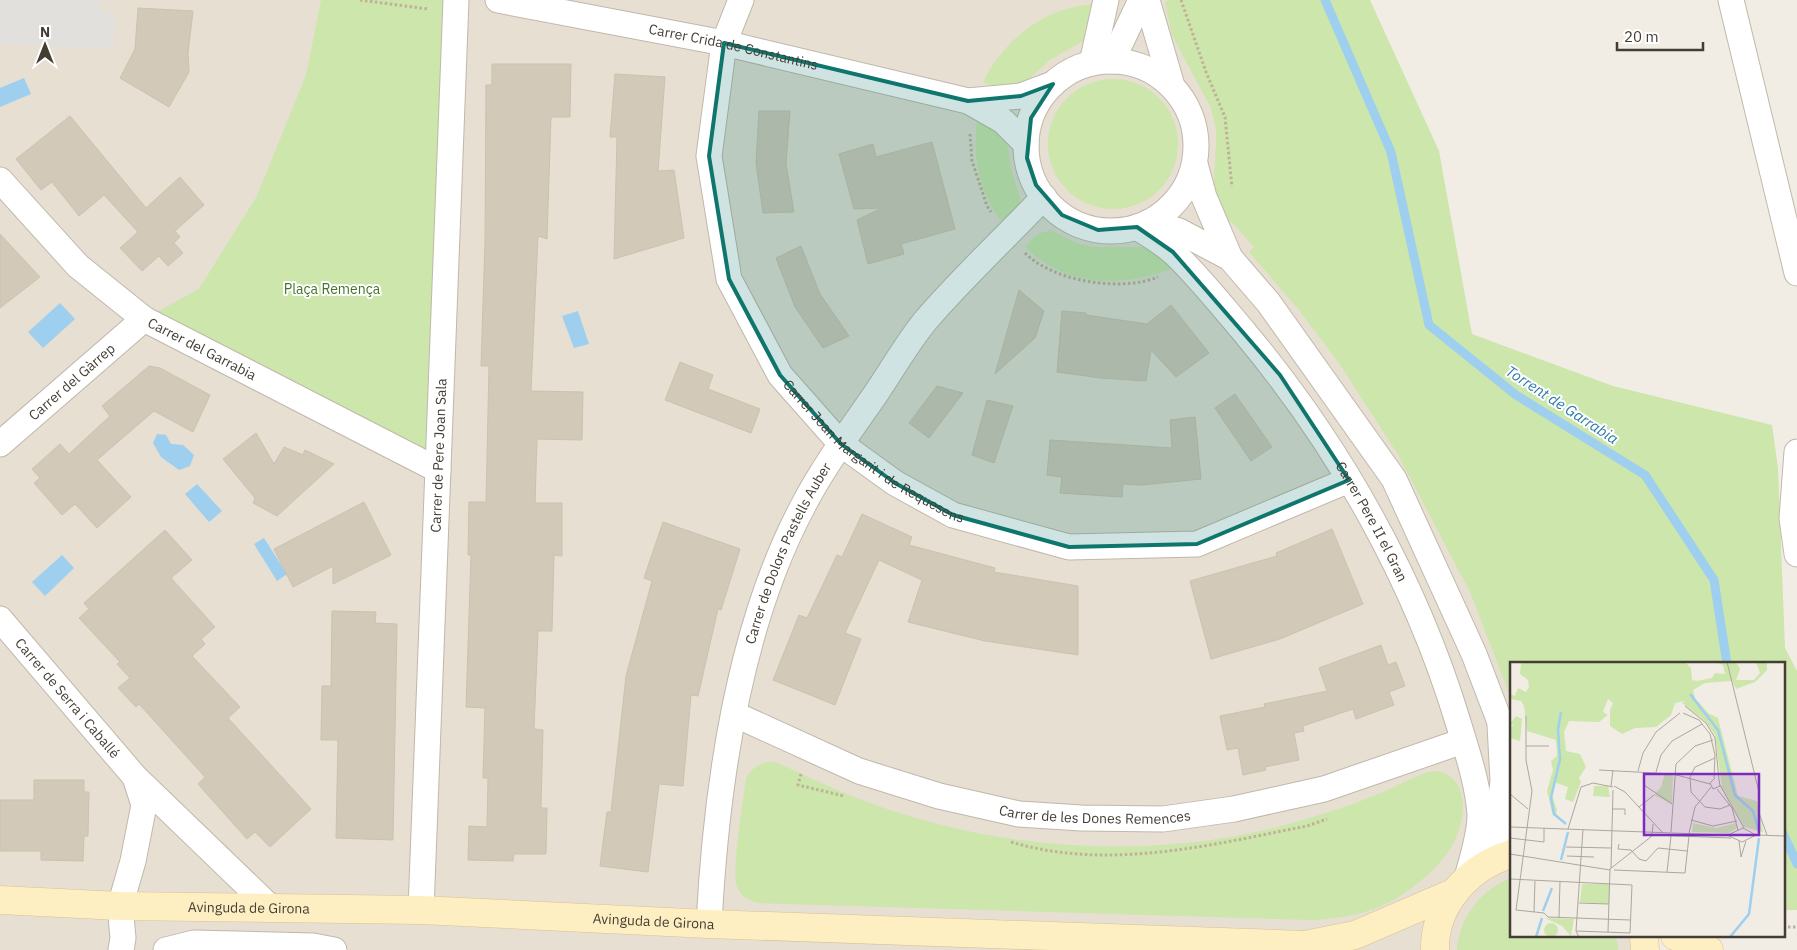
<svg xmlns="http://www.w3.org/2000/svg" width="1797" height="950" font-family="'IBM Plex Sans',sans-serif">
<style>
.residential{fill:#e6dfd2}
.green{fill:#cce6ac}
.parking{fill:#e2e0dc}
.water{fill:#9fcfef}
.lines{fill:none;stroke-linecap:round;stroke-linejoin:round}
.stream{stroke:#9fcfef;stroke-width:9}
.building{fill:#d3c9b9;stroke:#cec1ad}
.minor-casing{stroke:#c0b8aa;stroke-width:27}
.secondary-casing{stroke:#d5c396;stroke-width:29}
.path{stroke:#bfb198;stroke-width:3;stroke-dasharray:2.5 2.5;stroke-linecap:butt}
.minor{stroke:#fff;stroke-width:25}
.secondary{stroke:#feefc2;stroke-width:28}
.marked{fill:#0f766e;fill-opacity:0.2;stroke:#0f766e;stroke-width:4;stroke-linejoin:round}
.labels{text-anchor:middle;stroke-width:4;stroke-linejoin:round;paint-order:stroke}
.street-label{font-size:14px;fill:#443d34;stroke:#fff}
.park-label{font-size:14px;fill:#457428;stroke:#fff}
.water-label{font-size:15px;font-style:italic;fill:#2e79ae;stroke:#fff}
.inset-river{fill:none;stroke:#9fcfef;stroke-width:2.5}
.inset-road{fill:none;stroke:#aca79e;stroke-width:1}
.view{fill:#7b2cbf;fill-opacity:0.15;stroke:#7b2cbf;stroke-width:2.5}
.inset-edge{fill:none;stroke:#443d34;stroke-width:2.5}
</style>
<rect width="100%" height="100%" fill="#f2ede4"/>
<path class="residential" d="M0,0h1175l251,461 85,227v248h146v14h-1657z"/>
<g class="green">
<path d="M321,0h135l-18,470 -294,-151 55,-30 58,-93 49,-121z"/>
<path d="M1169,0h201l69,151 33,183 141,52 159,39 6,43 7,180 12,23v239h-14v-246h-272v34l-41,-106 -73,-139 -58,-90 -40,-53 -50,-58 5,-5 -23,-26 -4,3 -14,-31 3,-45v-19l-5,-21 -39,-73 -7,-33z"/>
<path d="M1097,4l-9,31 -5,6 -33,19 -29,26 -21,2 -17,-6c22,-44 64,-76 114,-78z"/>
<circle cx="1113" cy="144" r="65"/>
<path d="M977,117l26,17 4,7 4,27 9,30 -2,13 -13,14c-28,-32 -32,-68 -28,-108z"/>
<path d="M1051,230l25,13 17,4h56l28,19c-49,23 -114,22 -152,-20l13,-12z"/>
<path d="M769,762h6c29,12 57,27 87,38 131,50 280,61 416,27 33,-9 66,-19 98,-32 16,-6 42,-22 59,-24 38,5 31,54 15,78 -11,17 -28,32 -44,43 -27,19 -58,26 -91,28l-558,-17c-9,-3 -17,-7 -20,-17 -6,-15 7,-88 9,-108 5,-9 13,-15 23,-16z"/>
<path d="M1511,878v58h105l2,14h-161c3,-34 23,-59 54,-72z"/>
</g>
<path class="parking" d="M0,0h100v12l15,1 -2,36 -113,-5z"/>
<g class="water">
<path d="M24,78l7,16 -31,13v-19z"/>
<path d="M60,303l15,16 -32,29 -15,-16z"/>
<path d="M578,311l11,33 -15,4 -12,-32z"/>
<path d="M157,434l9,1 5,9 12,1 11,10 -4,11 -11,4 -18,-13 -8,-14z"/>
<path d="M197,484l25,27 -13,11 -24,-28z"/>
<path d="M264,538l23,36 -10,7 -23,-37z"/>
<path d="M62,555l12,13 -29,28 -13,-14z"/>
</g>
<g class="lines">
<g class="stream">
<path d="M1325,0l66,152 38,173 87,70 129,80 69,105 13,84"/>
<path d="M1783,833l14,31"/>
</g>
</g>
<g class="building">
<path d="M138,8l55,3 -5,42 1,19 -20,35 -49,-29 15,-29z"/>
<path d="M492,64h79l-1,53h-19l-4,122 -9,-3 -7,155 52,1 -1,48 -45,-1 -2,64h27v53l-8,-1 -2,76h-14l-4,98 9,1 -2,78h6l-1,46h-32l-1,7 -45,-1 1,-34 18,1 1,-49h-5l2,-70 -19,-1 5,-152h-3l1,-53h17l3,-136h-8l4,-125 1,-156h6z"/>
<path d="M615,74l50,3 -7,94 16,-1 10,68 -70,21 3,-122h-7z"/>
<path d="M759,111h31l-4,53 8,48 -31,1 -7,-50z"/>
<path d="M70,116l76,92 34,-31 24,28 -29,26 5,6 -6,6 9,10 -15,13 -9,-10 -17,15 -22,-23 18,-16 -34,-37 -25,21 -27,-34 -11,8 -25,-31z"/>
<path d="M932,142l23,87 -54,15 3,10 -36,10 -11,-44 25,-12 -28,1 -15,-55 34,-10 3,13z"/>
<path d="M0,234l40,43 -40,31z"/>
<path d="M801,246l19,48 29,42 -26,12 -28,-41 -19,-49z"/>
<path d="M1019,290l25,21 -9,27 -40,36z"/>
<path d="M1171,305l38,48 -33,24 -25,-27 -5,31 -45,-3 -44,-6 5,-61 24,2v2l61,9z"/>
<path d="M680,362l33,13 -5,14 52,20 -9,24 -86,-33z"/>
<path d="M149,366l11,2 50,27 -17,37 -39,-21 -57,49 34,37 -34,31 -22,-24 -13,11 -28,-32 6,-5 -8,-9 28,-25 9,10 41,-38 -8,-10z"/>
<path d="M937,386l26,7 -34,45 -20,-15z"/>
<path d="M1235,394l37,53 -21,14 -36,-53z"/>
<path d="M987,400l26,6 -19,57 -22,-8z"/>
<path d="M1195,417l6,62 -59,6 -19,-1 -1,13 -62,-4 2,-16 -15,-2 3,-35 122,8 -2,-28z"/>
<path d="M256,433l18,31 10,-17 19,8 2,-5 29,14 -57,52 -24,-13 2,-5 -32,-39z"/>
<path d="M364,502l27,53 -58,29v-18l-40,21 -19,-38z"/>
<path d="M862,514l50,23 -3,8 86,23 -1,4 84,14v69l-93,-14 -77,-19 14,-42 -43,-20 -34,73 16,6 -26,66 -62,-25 26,-65 8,3 30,-63 5,2z"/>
<path d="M663,522l77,27 -19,61 -3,-1 -20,87 -7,-1 -8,91 -24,-2 -11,88 -48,-6 7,-54h4l15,-136 26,-95 -8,-3z"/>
<path d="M1332,529l31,75 -83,35 -69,20 -21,-78 87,-25 -1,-3z"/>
<path d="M165,530l27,30 -21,18 44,49 -14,12 4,5 -13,12 48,51 -12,11 83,91 -41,38 -15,-15 -8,7 -49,-55 7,-7 -66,-73 -3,3 -18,-19 12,-10 -13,-14 3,-2 -41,-44 10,-9 -5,-6z"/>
<path d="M332,611l44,1 -1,11 22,1 -4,216 -57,-2 2,-98h-17l1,-54h9z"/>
<path d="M1381,645l7,20 8,-3 9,24 -16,6 5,13 -38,14 -3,-10 -50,17 1,5 -10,2 5,27 -34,7 1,3 -23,5 -5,-27 -11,2 -7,-34 45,-9 -1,-3 63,-13 -8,-23z"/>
<path d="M34,780h50v12h5l-1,44h-4l-1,25 -42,-1v-9h-41v-51h34z"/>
</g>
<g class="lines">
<defs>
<g id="minor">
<path id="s1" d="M498,0l226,43 244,58 35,20 23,23"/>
<path id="s2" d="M741,0l-17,43 -15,113 20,123 51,96 61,69 54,39 58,32 116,32 128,-3 152,-64"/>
<path d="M1147,0l25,86"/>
<path d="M1731,0l66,273"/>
<path d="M1112,61l29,-61"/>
<circle cx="1111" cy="146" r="85"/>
<path d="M1092,63l14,-63"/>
<path d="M968,101l53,-5 32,-12"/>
<path d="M1195,164l9,33 26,61 38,44 126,177 80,175 26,68 11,22"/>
<path id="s3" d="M0,180l78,86 66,53 294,151"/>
<path d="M1149,222l30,9 51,27"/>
<path id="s4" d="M1137,227c12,8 26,16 37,26 26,25 48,53 71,80 95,114 170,247 213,389 9,30 20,61 22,93 0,21 -8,43 -13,63"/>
<path id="s5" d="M0,444l144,-125"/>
<path d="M1797,452l-5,66 5,36"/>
<path id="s6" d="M0,619l135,158 136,131"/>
<path id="s7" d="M734,714l125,57 80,25 80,18 62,4 82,1 71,-10 90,-20 139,-48"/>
<path d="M1494,859l9,-78 -3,-56"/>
<path id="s8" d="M421,910l35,-910"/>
<path id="s9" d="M709,924c7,-136 29,-296 94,-418 20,-39 47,-75 72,-111 17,-25 32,-52 51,-75 37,-43 79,-82 118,-123"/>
<path d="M121,950l2,-12 -3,-32 13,-45 11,-56 -9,-28"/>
<path d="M166,950l28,-7 119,3 21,4"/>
</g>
<g id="secondary">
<path id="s10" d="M0,900l120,6 301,4 288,14 596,21 21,5"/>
<path d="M1644,936l1,14"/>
<path d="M1675,936l34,14"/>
<path d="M1305,945l50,-10 100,-43"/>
<path d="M1435,950c-1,-46 34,-83 76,-96"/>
</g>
</defs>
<use href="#minor" class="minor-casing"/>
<use href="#secondary" class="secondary-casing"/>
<g class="path">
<path d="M360,0l68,9"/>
<path d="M1181,0l25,72 19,45 7,70"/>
<path d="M970,134l2,27 15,45 4,6"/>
<path d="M1025,253c29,29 96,39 133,24"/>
<path d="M801,774l-3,11 46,11"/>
<path d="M1011,842c97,29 200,3 296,-16l20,-7"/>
<path d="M1783,927h14"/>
</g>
<use href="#minor" class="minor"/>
<use href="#secondary" class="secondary"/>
</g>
<path class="marked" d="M724,43l244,58 53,-5 32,-12 -22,34 -4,40 9,27 26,30 36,15 39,-3 36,25 107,123 69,105 -152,64 -128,3 -116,-32 -58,-32 -54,-39 -61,-69 -51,-96 -20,-123z"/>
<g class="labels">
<g class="street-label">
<text dy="5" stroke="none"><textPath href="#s1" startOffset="240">Carrer Crida de Constantins</textPath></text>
<text dy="5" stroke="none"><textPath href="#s3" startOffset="266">Carrer del Garrabia</textPath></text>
<text dy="5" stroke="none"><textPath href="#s5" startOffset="95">Carrer del Gàrrep</textPath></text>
<text dy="5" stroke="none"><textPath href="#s2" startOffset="516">Carrer Joan Margarit i de Requesens</textPath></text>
<text dy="5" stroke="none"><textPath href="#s8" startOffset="455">Carrer de Pere Joan Sala</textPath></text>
<text dy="5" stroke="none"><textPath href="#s4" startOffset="380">Carrer Pere II el Gran</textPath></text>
<text dy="5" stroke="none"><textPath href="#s9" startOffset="382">Carrer de Dolors Pastells Auber</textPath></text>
<text dy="5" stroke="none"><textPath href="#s6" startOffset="104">Carrer de Serra i Caballé</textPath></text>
<text dy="5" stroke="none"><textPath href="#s7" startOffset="379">Carrer de les Dones Remences</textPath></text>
<text dy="5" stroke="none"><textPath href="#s10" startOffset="249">Avinguda de Girona</textPath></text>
<text dy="5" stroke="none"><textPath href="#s10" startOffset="654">Avinguda de Girona</textPath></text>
</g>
<g class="park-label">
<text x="332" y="294">Plaça Remença</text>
</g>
<g class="water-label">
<text transform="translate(1562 405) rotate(33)" y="5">Torrent de Garrabia</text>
</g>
</g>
<g transform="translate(1510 662)">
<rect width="275" height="275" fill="#f2ede4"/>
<path d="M11,0h164l6,6 1,12 5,1 15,-3 3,-5 10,1 -2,-9 -8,-3h21l4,7 -4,11h18l6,-7 -4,-11h11v8l-12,12 -19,7 -4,-8 -27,2 -12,7 2,8 13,15 10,5 20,78 19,5 6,31 -19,-5 -22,-39 -7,-53 -10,-14 -23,-18 3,-2 -10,2 -4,12 -15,12 -21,1 -13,6 -12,-8v-16l3,-7 -5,-4 -5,13 5,3 -9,7 -30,-1 -5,11 2,19 14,3 6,13 -7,11 2,4 -8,20 -8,-3 3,-12 -14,-5 -2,13 5,15 -1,5 -3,1 -6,-25 6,-21 -2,-9 6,-5 -1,-16 -29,-9 -3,-25 -3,-5 -11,-2v-5l5,2 3,-8 8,4 3,-5 -1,-7 -8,-6zM6,54l6,3 -2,22 -10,-3v-10l5,-5 -5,3v-2zM155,111l8,1 -1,30 -18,-9 7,-8zM84,124h14l2,11 -17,-1zM183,161l23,5 20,-5 1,5 -8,5 -37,-1zM72,222h28l-1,20 -29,-2zM35,256l29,1 -3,17 -9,-10zM34 268a7 7 0 1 1 14 0a7 7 0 1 1-14 0Z" fill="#cce6ac"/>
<path class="inset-river" d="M180,32l28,36 17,65 18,16 6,21M51,50l-3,18 2,29 -9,39 3,16 12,10M51,198l7,-28M33,249l9,-23M26,275l6,-19M220,275l19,-23 10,-76"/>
<path class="inset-road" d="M217,0l32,130v21l8,22M175,44l21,17 9,15 4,42M173,51l16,7 11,14 5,21 -1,23M16,54v44l6,31 -16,119 28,3 4,4 82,3M16,84h23M205,96l-20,9 -5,10 1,15 14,15 15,2 10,-4M89,108l74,4 37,10M128,109l5,-18 13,-21 24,-19M146,110l5,-17 11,-14 30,-17M205,116l-5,5 3,6 7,-3 -1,-6M134,123l28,19M210,123l24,43M101,124l2,-16M104,124l11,6 37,40M207,127l15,19 6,22M0,132l18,15M129,145l15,-12M102,147h13v6M181,158l22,6 24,-5M0,165l217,8 15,7 14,-7M58,167l13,-42 12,-4 20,4M161,170l5,-68 19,-18 18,-6M179,171l6,-26 16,-20M220,172l13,-6 13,7 29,1M142,173l79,3M0,176l34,4v-14M229,179l2,16 5,-16M109,182l-1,5 13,1 8,9 7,2 12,-13 29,3M56,185l45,1M0,192l100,16M57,194l27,1M101,206l2,-78M104,208l71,3 4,-37M157,210l4,-36M0,217l122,6 -2,48 -54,-2M69,241l30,1M24,250l1,-31M49,255l1,-35M98,270l2,-63 42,-33 1,-12M69,275l-3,-6 7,-102"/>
<path class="view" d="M134,112h115v61h-115z"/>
<rect width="275" height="275" class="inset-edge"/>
</g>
<g transform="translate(45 45)" stroke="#ffffff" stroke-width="4" paint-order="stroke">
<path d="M0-4L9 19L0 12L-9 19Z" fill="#443d34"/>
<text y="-8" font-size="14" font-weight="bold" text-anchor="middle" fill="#443d34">N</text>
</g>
<path d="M1617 42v8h86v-8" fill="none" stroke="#443d34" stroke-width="2.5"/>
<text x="1624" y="42" font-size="15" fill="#443d34" stroke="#ffffff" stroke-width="4" paint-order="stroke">20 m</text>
</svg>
